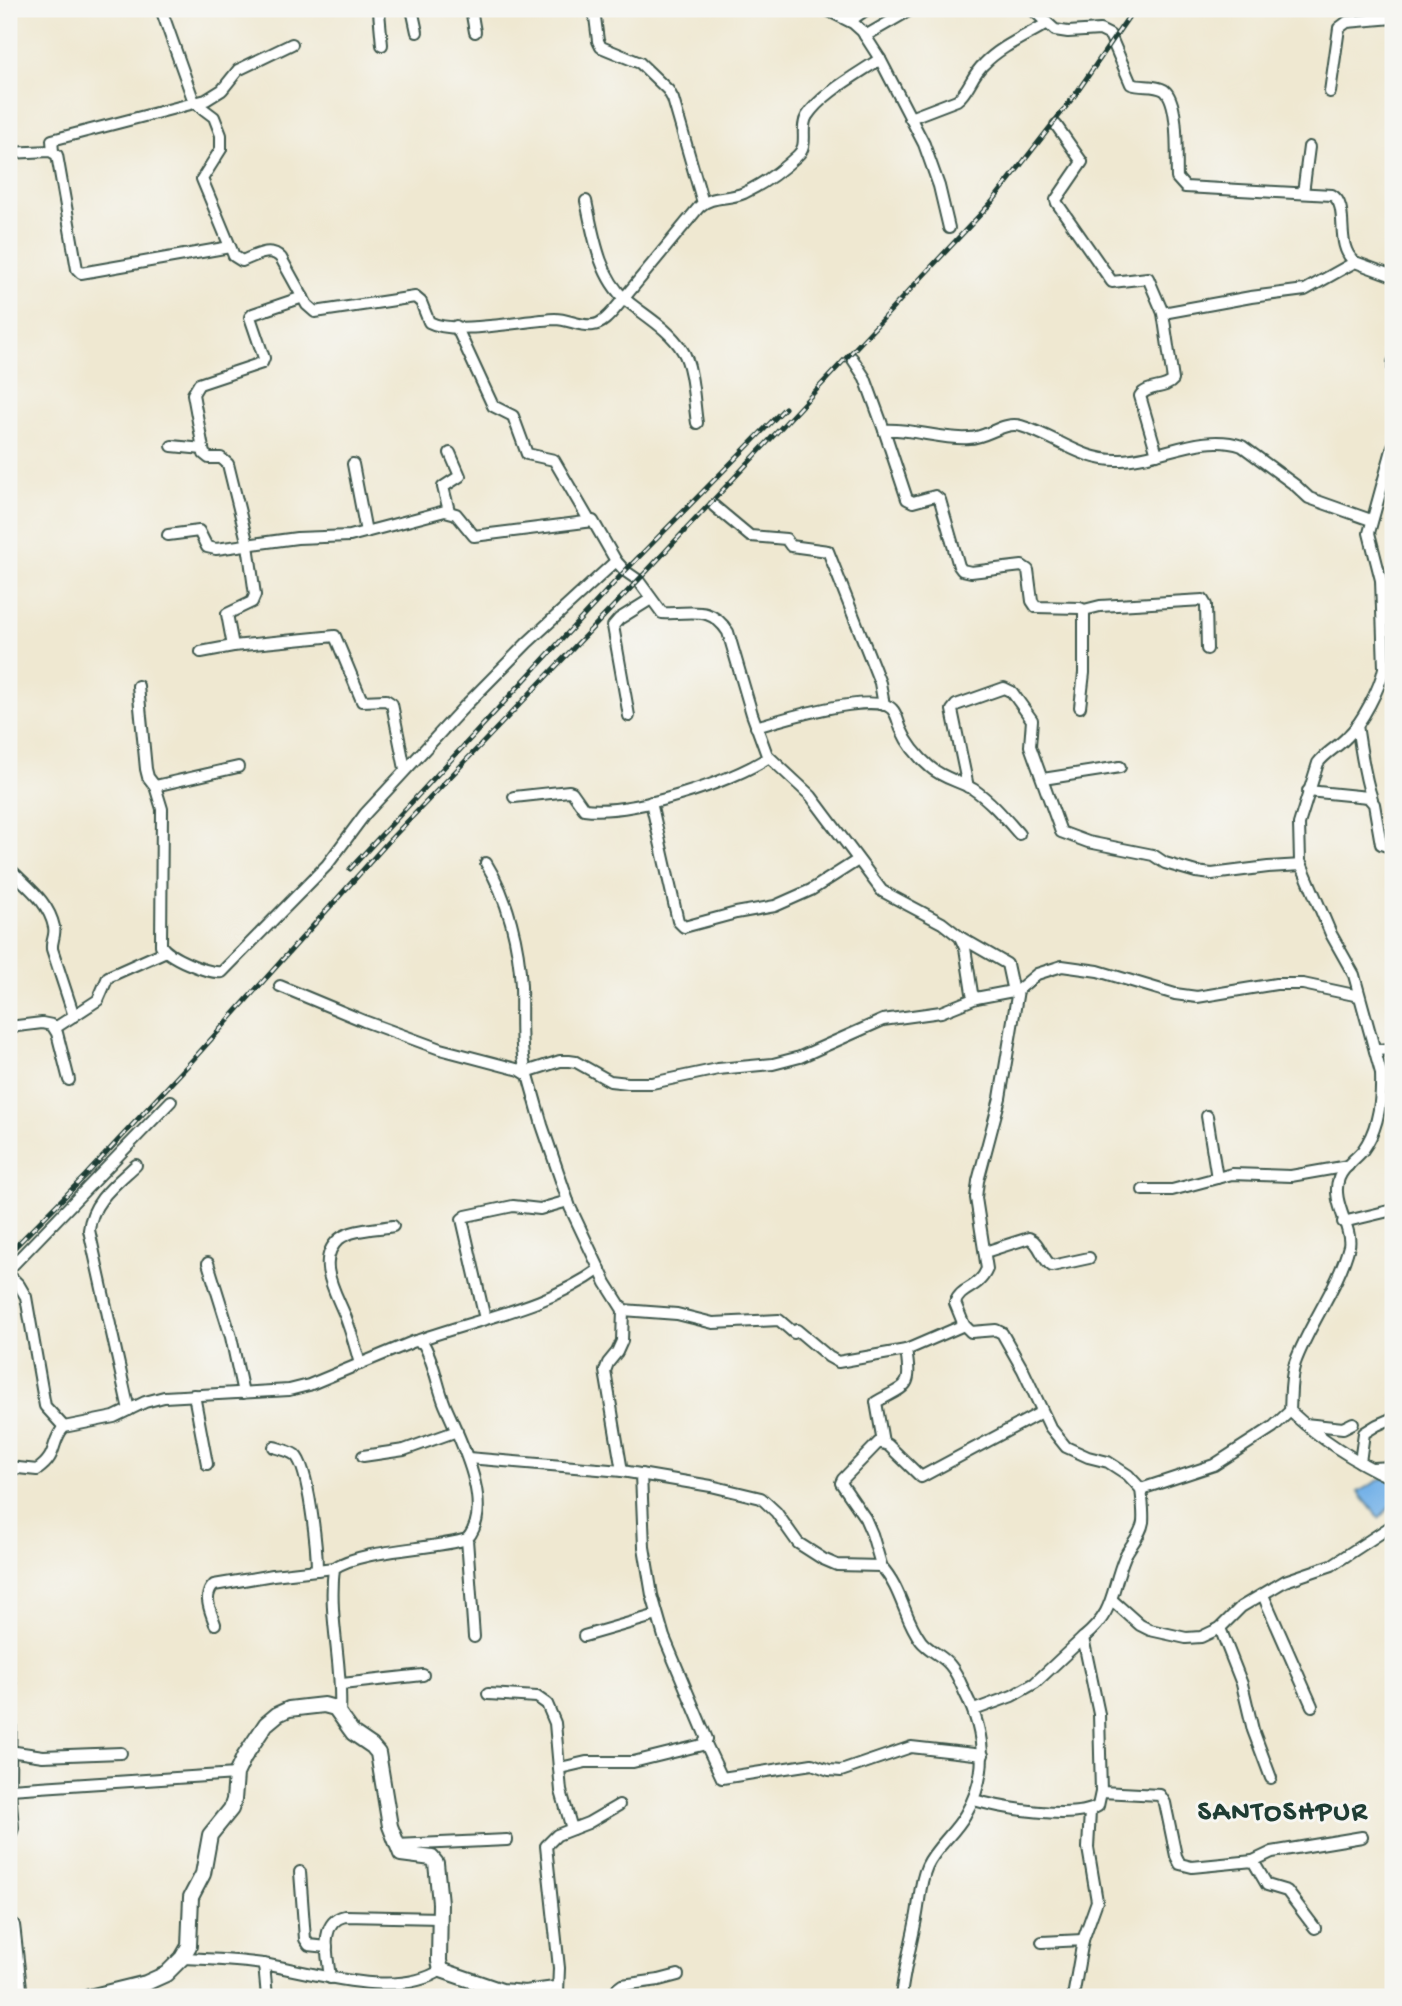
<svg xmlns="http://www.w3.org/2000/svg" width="1402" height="2006" font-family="'Gochi Hand',sans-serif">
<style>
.water{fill:#76b2e8;stroke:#4a788e;stroke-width:2}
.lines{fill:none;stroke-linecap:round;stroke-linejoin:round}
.minor-casing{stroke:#3e574c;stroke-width:14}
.tertiary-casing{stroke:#3e574c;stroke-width:18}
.minor{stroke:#fff;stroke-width:10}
.tertiary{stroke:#fff;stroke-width:14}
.rail-casing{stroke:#1f3d34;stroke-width:5}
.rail{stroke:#f6f6f2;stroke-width:2.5;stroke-dasharray:8;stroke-linecap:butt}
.labels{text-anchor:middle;stroke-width:6;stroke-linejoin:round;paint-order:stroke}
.district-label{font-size:28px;font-weight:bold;letter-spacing:2px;fill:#1f3d34;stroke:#f6f6f2}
</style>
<rect width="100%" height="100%" fill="#f6f6f2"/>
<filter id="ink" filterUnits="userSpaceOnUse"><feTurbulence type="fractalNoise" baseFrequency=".0143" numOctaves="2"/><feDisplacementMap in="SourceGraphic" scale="14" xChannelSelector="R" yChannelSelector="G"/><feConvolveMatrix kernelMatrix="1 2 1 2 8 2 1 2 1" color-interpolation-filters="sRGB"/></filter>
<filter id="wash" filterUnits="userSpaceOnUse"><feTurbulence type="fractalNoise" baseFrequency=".00686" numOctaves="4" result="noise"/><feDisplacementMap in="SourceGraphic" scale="28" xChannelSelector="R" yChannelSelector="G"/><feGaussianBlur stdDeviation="1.57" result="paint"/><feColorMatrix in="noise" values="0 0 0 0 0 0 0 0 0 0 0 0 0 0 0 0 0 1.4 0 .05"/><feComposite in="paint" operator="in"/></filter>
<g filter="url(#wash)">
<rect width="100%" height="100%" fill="#efe8d1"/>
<path class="water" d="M1388,1475l5,8v21l-14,14 -21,-26z"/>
</g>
<g filter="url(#ink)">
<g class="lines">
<defs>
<g id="minor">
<path d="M161,9l33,93 20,15 7,18v14l-19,30 32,77 8,5c13,-5 28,-15 39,-3l26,47 8,7 100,-15 6,5 8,20c26,14 95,-2 126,-3 13,0 26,8 38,6 9,-1 16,-9 22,-16l84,-102c13,-12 29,-7 45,-14 19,-9 38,-23 53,-37 13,-11 2,-27 10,-40 14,-22 51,-42 73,-57"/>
<path d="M412,9l5,23"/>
<path d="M471,9l4,23"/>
<path d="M594,9l4,32 3,6 39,16 28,27 5,9 30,104"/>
<path d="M825,9l28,14 9,8 18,28 44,85 15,42 10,42"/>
<path d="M1032,9l23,21 13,2 32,-2 10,5 21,49c11,4 23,0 33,6 16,12 12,69 13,88l8,9 147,8c19,11 1,50 23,67l38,14"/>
<path d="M850,21l17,-12"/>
<path d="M865,36l47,-27"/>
<path d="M382,45l-3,-33 3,-3"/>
<path d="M1330,92l9,-64 8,-6 46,-4"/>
<path d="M910,118l47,-18c12,-9 15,-26 27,-36 16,-17 42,-28 62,-40"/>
<path d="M1056,125l26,37 -26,38 1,3 55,79 36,-4 15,35 10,67c-8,10 -26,5 -33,16l17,58"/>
<path d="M53,152l-1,-12 154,-40 16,-10 16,-20 54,-26"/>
<path d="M9,153l41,-2 7,4 20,114 4,4 149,-26"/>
<path d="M1303,193l6,-46"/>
<path d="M586,201c7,32 13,76 40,99 19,16 42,28 56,50 11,15 12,54 15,73"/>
<path d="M1163,313l88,-16 54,-7 50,-28"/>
<path d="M456,326l37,80 20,10 14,38 27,6 35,60"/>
<path d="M852,358l13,20 19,52"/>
<path d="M1393,362v16"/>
<path d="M172,446l31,3"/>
<path d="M353,464l13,68"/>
<path d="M714,506l36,30 36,3 5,7 37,5 52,132 4,22"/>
<path d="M449,511l-6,-24 17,-11 -10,-23"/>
<path d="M168,535l31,-4 8,16 9,2 81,-11 53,-2 95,-25 11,3 18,22 119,-15 23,40 9,10 13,9 24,33c29,2 48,-9 66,19l24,82 15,41 44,41 71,95 60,32 18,14 5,11 7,45 4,5 42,-8 19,-16 25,-8 36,5 77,23 22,3 79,-13h27l56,12"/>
<path d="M1084,610l16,-4 103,-6 3,5 1,44"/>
<path d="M233,646l-6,-32 25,-12 3,-7 -7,-50 -20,-81 -7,-6h-12l-5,-4 -11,-60 6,-10 63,-21 2,-5 -14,-41 3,-3 50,-17"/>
<path d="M201,652l32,-6 102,-10 27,65 24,-1 6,4 13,65"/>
<path d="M138,686l8,83 2,8 7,9 7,23 -1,136c6,12 47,29 61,27l105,-107 38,-51 99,-107 64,-65 88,-81"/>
<path d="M1080,707l4,-34v-63l-4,-2 -44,-1 -4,-6 -4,-31 -6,-4 -51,6 -9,-2 -3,-4 -19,-66 -5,-4 -22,6 -6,-3 -23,-69c28,-2 57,10 85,8 18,0 34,-17 52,-12 35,10 61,36 100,34 40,-1 81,-28 121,-14l53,39 14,13 62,22"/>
<path d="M629,716l-16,-90 6,-7 32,-20"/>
<path d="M1357,725c4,25 7,51 15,74"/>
<path d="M756,727c23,-7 119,-36 136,-18 5,5 6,13 9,20 6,14 17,28 29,38 12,11 29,14 43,22 18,12 32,29 46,45"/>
<path d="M1043,779l77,-12"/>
<path d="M155,786l83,-19"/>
<path d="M968,787l-16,-77 4,-5 48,-17 8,4 20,28 -2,26 31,86 27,10 65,13 12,8 31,9 16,2 56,-7 34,-2"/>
<path d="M1308,791l60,6 6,7 7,40 12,4"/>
<path d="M514,797l55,-6 3,1 12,17c47,6 146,-26 185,-52"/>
<path d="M651,802l27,119 6,6 52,-14 39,-7 36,-16 47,-30"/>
<path d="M486,863c22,35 33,82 35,123 1,29 -2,58 5,86l34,-11h9l7,1 34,19 18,2h24l66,-14 55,-5 27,-7 83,-37 58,-8 35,-14"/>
<path d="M9,870l5,3c16,16 35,30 40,54 2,8 -3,14 -2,22l22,67"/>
<path d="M960,937l47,27 6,28"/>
<path d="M280,986l84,35 76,28 80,21 8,5 14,50 28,82 36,76 17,27 -1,31 -5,11 -9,11 -3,8 17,100"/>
<path d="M1018,990l-18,108 -22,83 -2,17 11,71c-9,21 -26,17 -32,34l9,22 7,7 25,-2 6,3 21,37 27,57 16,20 22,10 20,5 20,13 13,14c1,10 3,22 2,33 -2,13 -12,22 -18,34 -15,36 -9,55 -42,82"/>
<path d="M9,1027l33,-4 10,2 5,8 12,47"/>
<path d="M55,1028l43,-28 10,-23 56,-25"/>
<path d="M1375,1050l18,-1"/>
<path d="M1207,1116l10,62"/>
<path d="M1143,1190h29l60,-16 59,2 57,-10"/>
<path d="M1343,1222l50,-12"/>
<path d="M985,1252l44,-14c12,5 12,21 23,28l37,-8"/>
<path d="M208,1263l23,74 12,56"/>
<path d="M9,1269l162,-168"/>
<path d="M9,1275l10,10 7,12 19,109 19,21"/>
<path d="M623,1310l54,4 36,9 66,-3 15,13"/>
<path d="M485,1319l-23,-100 4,-3 47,-10 27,3 28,-8"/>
<path d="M797,1330l32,27 9,5 68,-12 58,-25"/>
<path d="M419,1340c61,-22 127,-32 181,-71"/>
<path d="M360,1364c-4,-15 -8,-29 -13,-43 -8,-24 -34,-59 -8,-82 12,-10 38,-10 54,-13"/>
<path d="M194,1395l13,69"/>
<path d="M129,1410l-40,-180c3,-29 27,-46 47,-65"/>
<path d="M1290,1411c31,29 64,50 103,68"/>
<path d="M1305,1424l38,4 10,-5"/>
<path d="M883,1442l-7,-40c32,-18 36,-13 30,-52"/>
<path d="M274,1447c7,2 16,4 21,8 14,12 22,95 22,115"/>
<path d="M363,1456l41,-6 53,-19"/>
<path d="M468,1458l154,13 89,15 50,12 15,14 22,31 25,16 14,6 44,1c21,23 23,53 40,75 8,10 21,14 29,24 7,8 11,19 15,28 21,41 24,82 0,122 -10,18 -30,33 -38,51 -8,18 -7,35 -11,53 -5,26 -12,51 -15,78"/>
<path d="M1360,1462l4,-29 13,-8 16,-7"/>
<path d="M9,1467l28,3c22,-15 13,-28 27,-43l50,-10 31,-15 19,-5 125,-7 20,-5 106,-44 8,2c11,18 14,42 22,62 14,33 51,102 22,134 -36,11 -104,10 -133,29 -6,51 9,96 6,145"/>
<path d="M1372,1468l21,-1"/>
<path d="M1141,1489l73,-24 59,-38 17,-16c1,-16 0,-33 5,-48 14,-39 44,-77 54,-117 4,-18 -19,-45 -10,-68 4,-11 17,-19 24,-28 16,-22 19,-51 18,-77l-27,-98 -23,-41 -31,-73 -1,-37 19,-61c8,-11 20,-16 29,-26 15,-14 33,-49 37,-69l-3,-88 -12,-47 24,-87"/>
<path d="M467,1539l7,98"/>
<path d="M882,1568l-10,-34 -7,-16 -24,-35 2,-4 32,-33 4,-4 9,3 33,32 121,-65"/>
<path d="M1263,1595l49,111"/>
<path d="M1112,1600l28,25 10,5 36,8 15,-1 19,-9 21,-21 44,-26 47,-16 61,-40"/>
<path d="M215,1624c-4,-12 -13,-28 -1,-39l59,-10 61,-7"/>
<path d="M1220,1628l22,56 11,46 18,48"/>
<path d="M584,1636l73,-21"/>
<path d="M9,1677l2,11 -1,101 226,-15"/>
<path d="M342,1684l81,-9"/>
<path d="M488,1694l49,3 10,7 8,19 6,68 11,38"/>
<path d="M974,1710l38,-14 23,-13 48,-45 16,76 2,78 -3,14c-24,15 -97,2 -124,-6"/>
<path d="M705,1742l17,36 90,-14 17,6 12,1 70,-24 72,8"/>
<path d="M9,1751l34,5 78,-3"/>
<path d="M560,1768l26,-6h47l69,-17 5,-6 -43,-102 -12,-42 -8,-48 -3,-73"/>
<path d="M1101,1792l59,3 5,8 11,53 4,8 12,3 61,-6 14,24 20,6 28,37"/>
<path d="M9,1840l4,-12 -3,-39"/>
<path d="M396,1845l111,-5"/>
<path d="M1253,1861l19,-9 90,-15"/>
<path d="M300,1872l5,67 4,6 18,2"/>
<path d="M9,1922l5,3 1,8 7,64"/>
<path d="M1083,1940l14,-39 -9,-53 2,-37"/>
<path d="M1042,1942l41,-2 -10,57"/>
<path d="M182,1958c27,1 54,2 81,6 49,8 134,36 178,6"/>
<path d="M264,1964l3,33"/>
<path d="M330,1978c-2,-21 -12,-56 15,-62l95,2"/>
<path d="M558,1993l1,-25 -13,-122 11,-11 31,-12 31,-18"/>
<path d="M616,1997l2,-9 4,-3 37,-5 19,-5"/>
</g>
<path id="tertiary" d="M89,1997l57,-14 20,-9 16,-16 7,-12 2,-49 12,-23 7,-39 21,-26 3,-9 2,-26 8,-17 22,-33 12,-10 11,-5 17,-2 18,-2 11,3 18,25 19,13 6,7 12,73 11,28 31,4 4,5 4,40 -1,58 2,9 61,21 23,2 30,-4 4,8"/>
</defs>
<use href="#minor" class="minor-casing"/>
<use href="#tertiary" class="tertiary-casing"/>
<use href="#minor" class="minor"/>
<use href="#tertiary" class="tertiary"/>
<defs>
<g id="rail">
<path d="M350,869l275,-298 160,-163"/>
<path d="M9,1253l76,-77 104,-112 199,-222 260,-272 344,-368 83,-107 59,-86"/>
</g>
</defs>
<use href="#rail" class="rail-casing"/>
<use href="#rail" class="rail"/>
</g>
</g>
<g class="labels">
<g class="district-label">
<text x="1283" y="1819">SANTOSHPUR</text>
</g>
</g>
<rect width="1402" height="2006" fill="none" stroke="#f6f6f2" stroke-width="35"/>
</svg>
